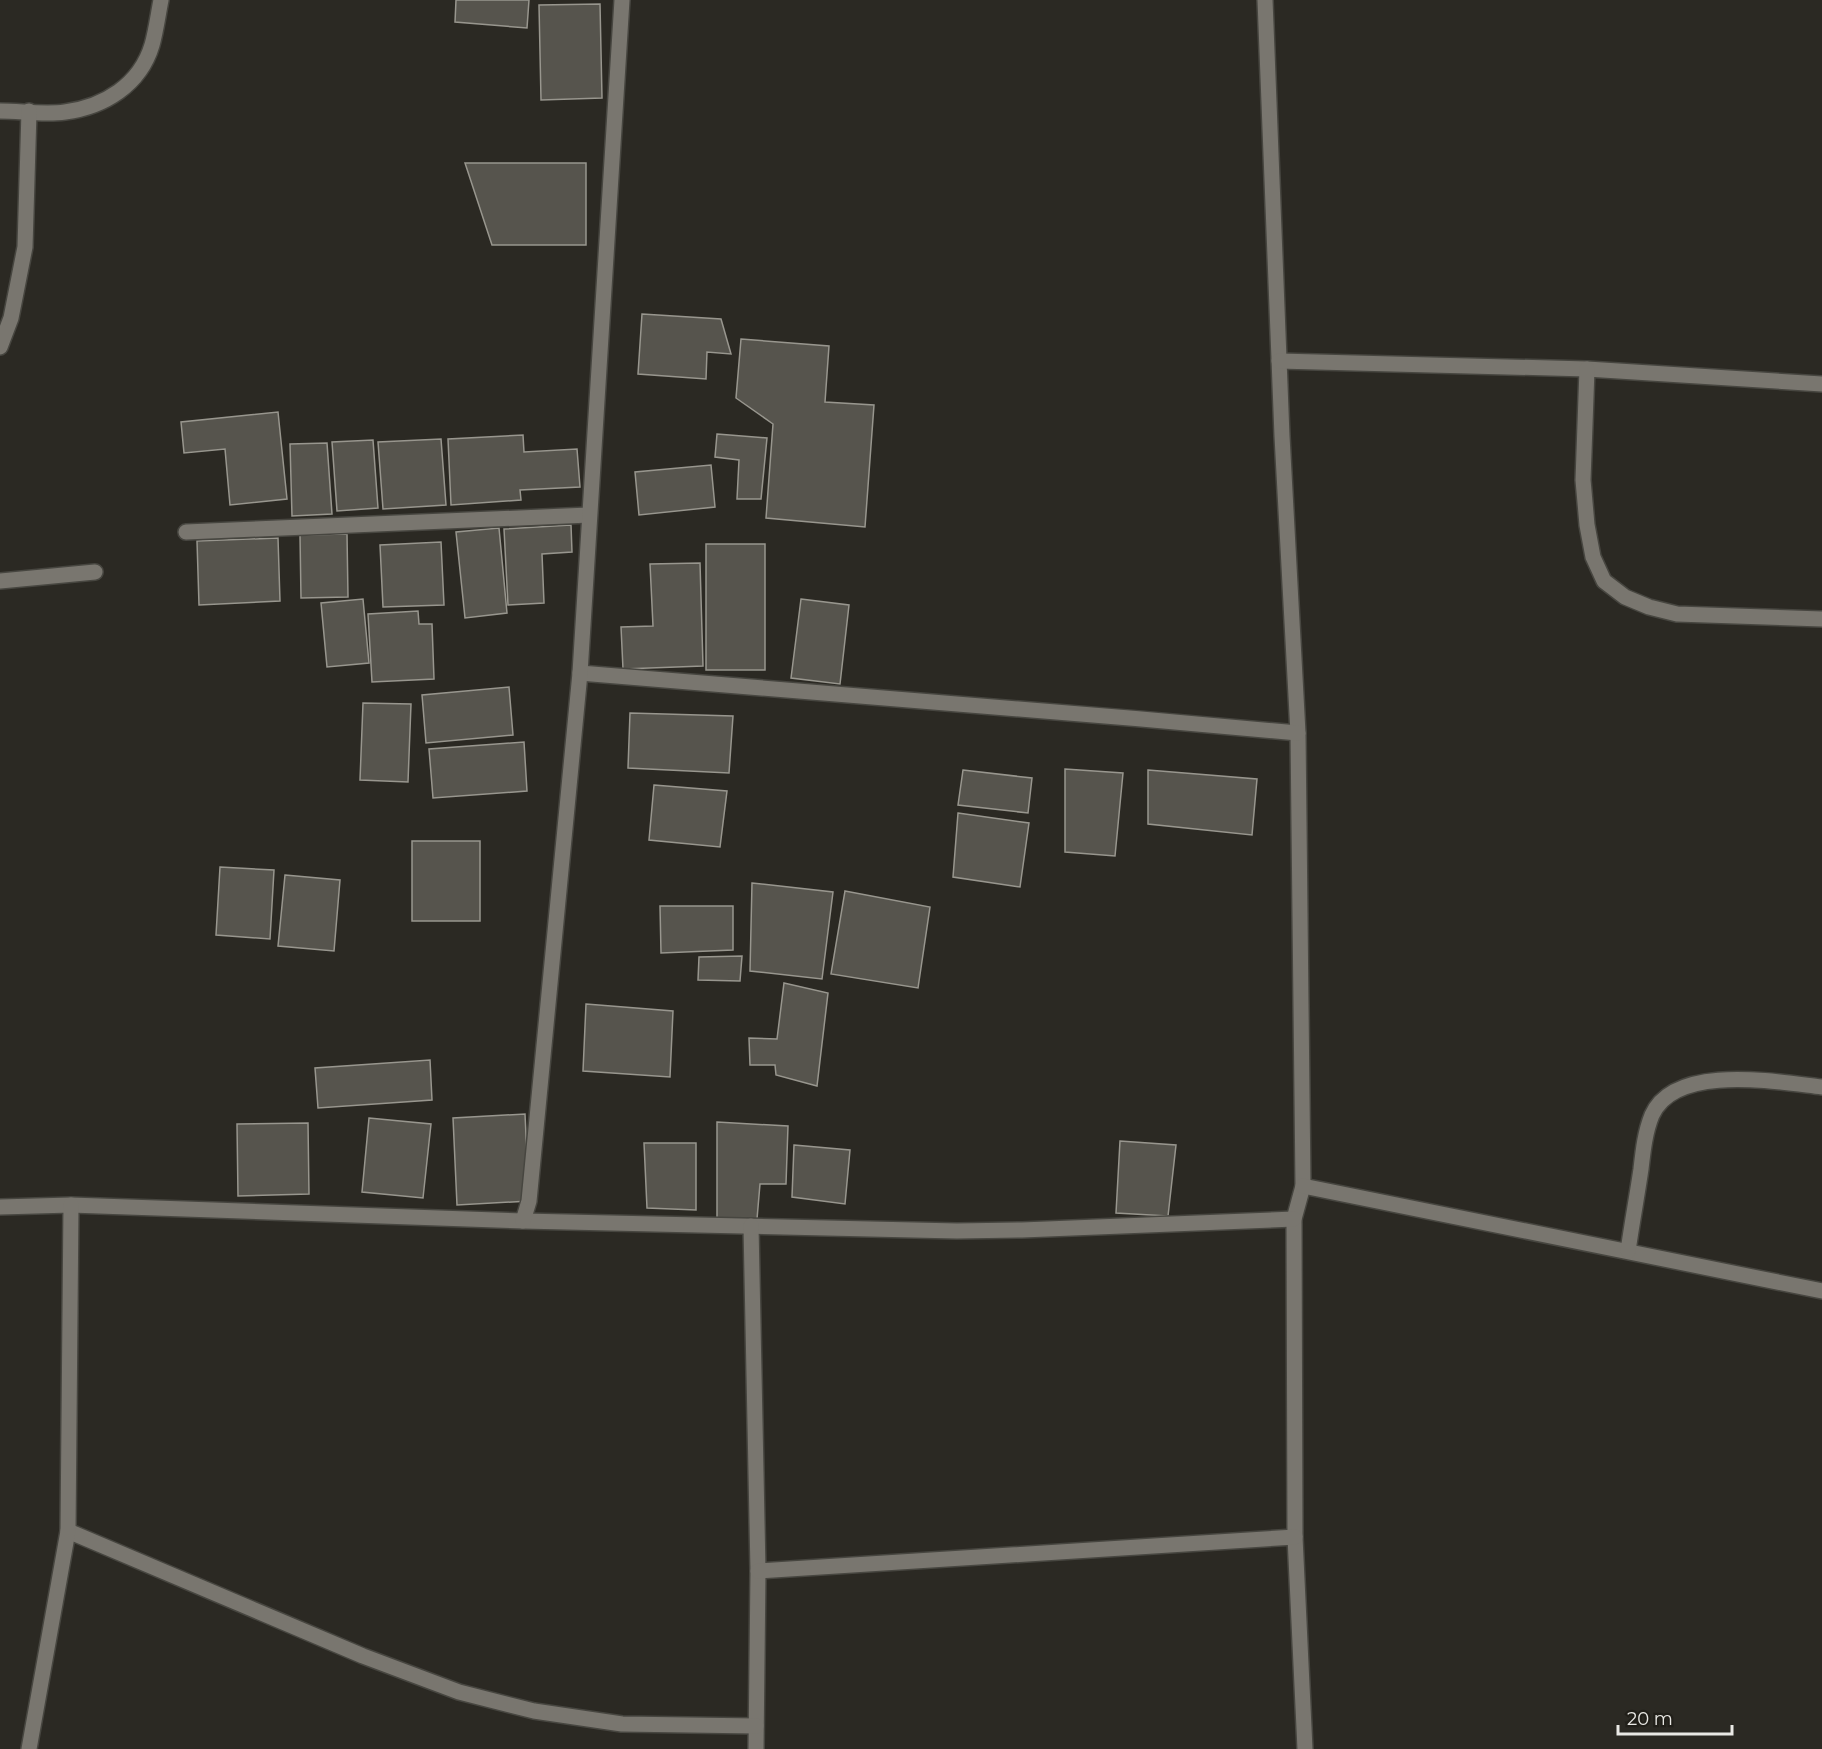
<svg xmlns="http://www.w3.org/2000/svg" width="1822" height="1749" font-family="Montserrat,sans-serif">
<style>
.building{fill:#56544d;stroke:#98968e;stroke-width:1.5}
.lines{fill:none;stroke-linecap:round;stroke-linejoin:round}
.minor-casing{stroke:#474640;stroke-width:18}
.minor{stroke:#79766f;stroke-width:15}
</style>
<rect width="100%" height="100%" fill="#2b2923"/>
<g class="building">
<path d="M456,0h73l-2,28 -72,-6z"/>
<path d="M600,4l2,94 -61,2 -2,-95z"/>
<path d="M465,163h121v82h-94z"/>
<path d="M642,314l79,5 10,35 -24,-2 -1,27 -68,-5z"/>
<path d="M741,339l88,7 -4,56 49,3 -9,122 -99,-9 7,-94 -37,-26z"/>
<path d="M278,412l9,87 -57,6 -5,-56 -41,4 -3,-31z"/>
<path d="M717,434l50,4 -6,61h-24l2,-39 -24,-3z"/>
<path d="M523,435l1,17 53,-3 3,38 -60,3 1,10 -70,5 -3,-66z"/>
<path d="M441,439l5,66 -63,4 -5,-67z"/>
<path d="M373,440l5,68 -41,3 -5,-69z"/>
<path d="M327,443l5,71 -40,2 -2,-72z"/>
<path d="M711,465l4,42 -76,8 -4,-43z"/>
<path d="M571,525l1,27 -30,2 2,49 -36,2 -4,-76z"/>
<path d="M499,528l8,85 -42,5 -9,-86z"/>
<path d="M347,534l1,63 -47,1 -1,-63z"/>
<path d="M278,538l2,63 -81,4 -2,-64z"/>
<path d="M441,542l3,63 -61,2 -3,-62z"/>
<rect x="706" y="544" width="59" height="126"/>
<path d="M700,563l3,103 -80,3 -2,-42 32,-1 -3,-62z"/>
<path d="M363,599l6,64 -42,4 -6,-64z"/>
<path d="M801,599l48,6 -9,79 -49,-6z"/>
<path d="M418,611l1,13h13l2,55 -62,3 -4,-68z"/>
<path d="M509,687l4,48 -87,8 -4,-48z"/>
<path d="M363,703l48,1 -3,78 -48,-2z"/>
<path d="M630,713l103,3 -4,57 -101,-5z"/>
<path d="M524,742l3,49 -94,7 -4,-49z"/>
<path d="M1065,769l58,4 -8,83 -50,-4z"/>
<path d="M963,770l69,8 -4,35 -70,-8z"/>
<path d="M1148,770l109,9 -5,56 -104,-11z"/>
<path d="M654,785l73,6 -7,56 -71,-7z"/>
<path d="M958,813l71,10 -9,64 -67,-10z"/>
<rect x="412" y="841" width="68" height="80"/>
<path d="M220,867l54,3 -4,69 -54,-4z"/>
<path d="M285,875l55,5 -6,71 -56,-5z"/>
<path d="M752,883l81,9 -11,87 -72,-8z"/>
<path d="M845,891l85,16 -12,81 -87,-14z"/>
<path d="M660,906h73v44l-72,3z"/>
<path d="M742,956l-2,25 -42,-1 1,-23z"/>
<path d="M784,983l44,10 -11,93 -41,-11 -1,-10h-25l-1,-27 28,1z"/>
<path d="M586,1004l87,7 -3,66 -87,-6z"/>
<path d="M430,1060l2,40 -114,8 -3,-40z"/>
<path d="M525,1114l4,87 -72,4 -4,-87z"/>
<path d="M369,1118l62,6 -8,74 -61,-6z"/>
<path d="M717,1122l71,4 -2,58h-26l-3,35 -40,-1z"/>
<path d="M308,1123l1,71 -71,2 -1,-72z"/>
<path d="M1120,1141l56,4 -8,71 -52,-3z"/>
<path d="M644,1143h52v67l-49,-2z"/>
<path d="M794,1145l56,5 -5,54 -53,-7z"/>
</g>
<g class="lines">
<defs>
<g id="minor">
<path d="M1265,0l17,436 16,297 5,453 -9,33 1,318 10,212"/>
<path d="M0,111c21,0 44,4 65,1 39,-5 75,-27 87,-67 4,-14 6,-30 9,-45"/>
<path d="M0,347l11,-29 14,-71 4,-136"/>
<path d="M1279,361l308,8 235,15"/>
<path d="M1587,369l-4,111 4,45 6,32 11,24 21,16 24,10 28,7 145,5"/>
<path d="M186,532l403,-17"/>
<path d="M0,581l95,-9"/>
<path d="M580,673c240,20 479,38 718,60"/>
<path d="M1303,1186l519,105"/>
<path d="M0,1207l71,-2 452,16 434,10 65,-1 272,-11"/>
<path d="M523,1221l6,-20 51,-528 42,-673"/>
<path d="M751,1226l7,345 -2,178"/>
<path d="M1628,1251c4,-28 9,-55 13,-82 2,-18 4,-37 11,-54 23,-52 125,-33 170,-28"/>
<path d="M68,1531l295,125 96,36 75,19 88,13 134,2"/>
<path d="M758,1571l537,-34"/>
<path d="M29,1749l39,-218 3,-326"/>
</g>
</defs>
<use href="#minor" class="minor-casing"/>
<use href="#minor" class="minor"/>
</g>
<path d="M1618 1725v9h114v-9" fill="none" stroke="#eae9e5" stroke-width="3"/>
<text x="1627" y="1725" font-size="18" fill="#eae9e5" stroke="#211f19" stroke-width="4.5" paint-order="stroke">20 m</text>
</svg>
